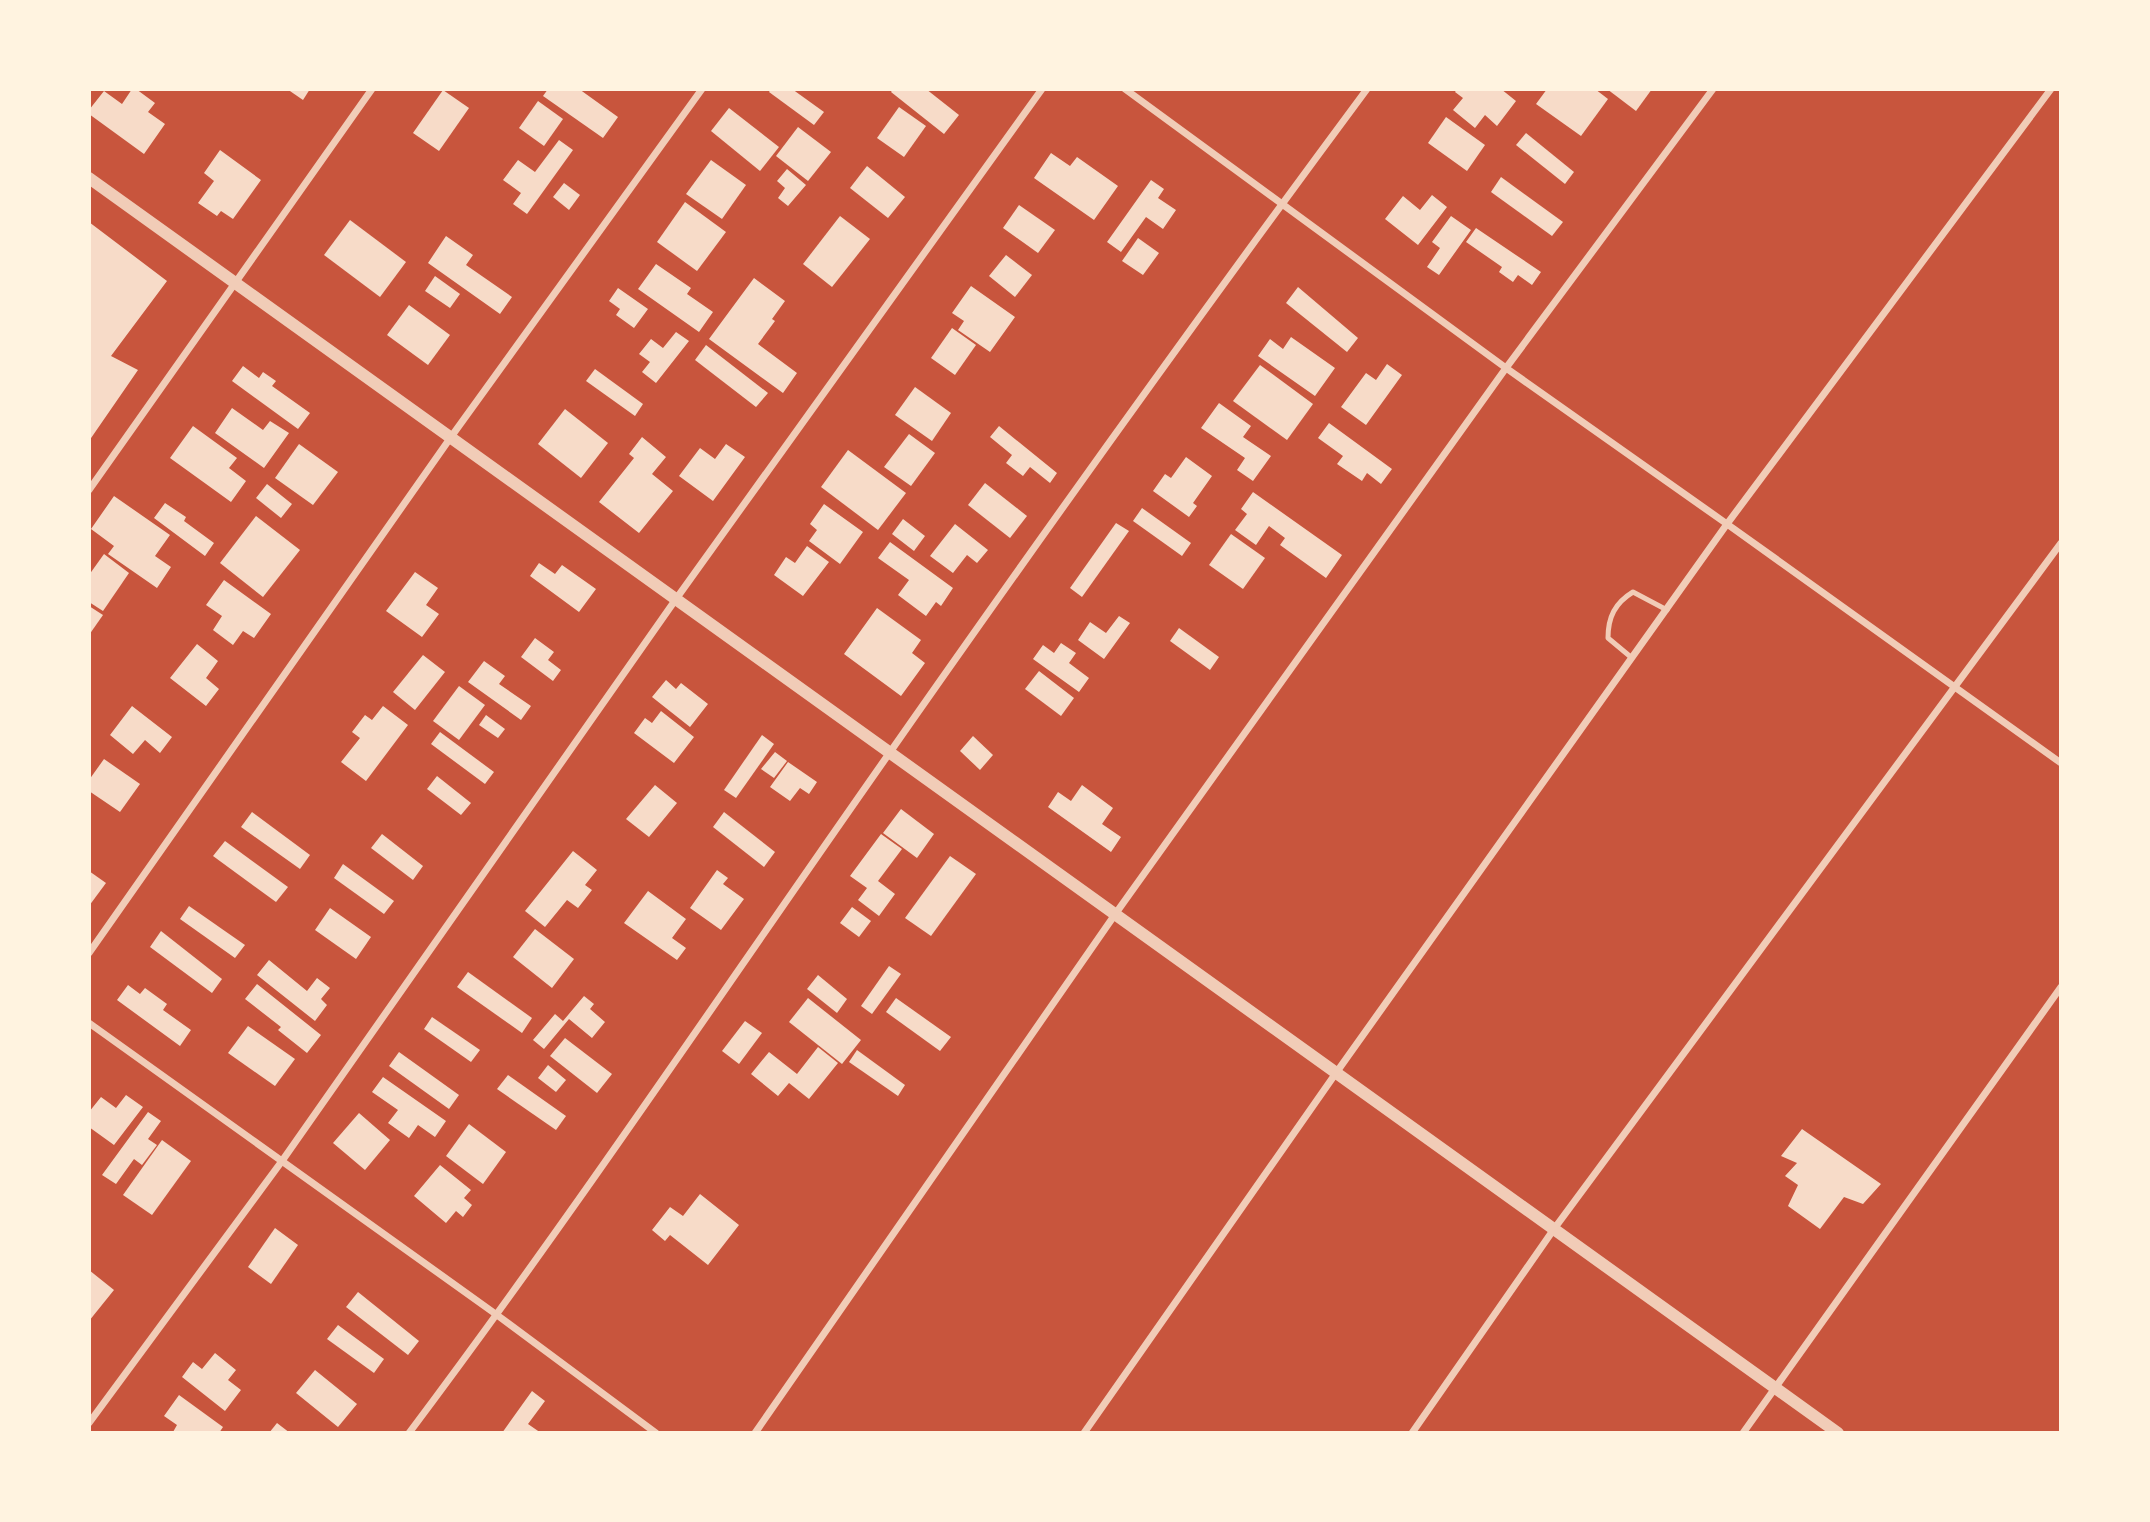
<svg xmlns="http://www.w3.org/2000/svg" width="2150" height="1522" font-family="Arial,sans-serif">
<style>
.building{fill:#f7dbc8}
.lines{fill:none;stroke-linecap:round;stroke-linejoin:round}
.service{stroke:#f1ccb7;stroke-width:5}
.minor{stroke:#f1ccb7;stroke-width:7}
.tertiary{stroke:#f1ccb7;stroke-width:12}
</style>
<rect width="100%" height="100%" fill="#c8553d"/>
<g class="building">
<path d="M132,89h4l19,14 -7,9 17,12 -21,30 -55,-40v-4l15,-19 18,13z"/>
<path d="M287,89h23l-7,11z"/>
<path d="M548,89h31l39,28 -15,21 -60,-42z"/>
<path d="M771,89h21l32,23 -10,13 -45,-33z"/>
<path d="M893,89h33l33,26 -15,19 -53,-42z"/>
<path d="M1457,89h44l15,12 -19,25 -12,-11 -10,13 -22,-18 10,-12 -8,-6z"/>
<path d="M1547,89h48l13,10 -27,37 -45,-32z"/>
<path d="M1607,89h45l-16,22z"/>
<path d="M443,90l26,18 -30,43 -26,-18z"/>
<path d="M538,101l25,18 -19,27 -25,-18z"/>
<path d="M899,107l27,19 -22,31 -27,-19z"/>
<path d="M729,108l50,39 -19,24 -49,-40z"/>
<path d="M1446,117l39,28 -18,26 -39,-28z"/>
<path d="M798,127l33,25 -23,29 -32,-25z"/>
<path d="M1526,133l48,39 -9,12 -49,-39z"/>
<path d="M559,140l14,10 -46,64 -14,-10 8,-11 -18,-13 15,-20 17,12z"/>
<path d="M220,150l41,30 -28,39 -12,-8 -4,5 -19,-13 16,-22 -10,-8z"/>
<path d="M1051,153l19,13 7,-9 41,29 -24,34 -60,-42z"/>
<path d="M711,160l35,25 -24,34 -36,-25z"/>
<path d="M867,166l38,31 -17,21 -38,-30z"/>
<path d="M787,169l19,16 -18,21 -10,-8 7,-10 -8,-7z"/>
<path d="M1501,177l62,45 -11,14 -61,-44z"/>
<path d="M1151,180l13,9 -6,9 18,12 -13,19 -17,-12 -25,35 -14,-10z"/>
<path d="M564,183l16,12 -11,15 -16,-13z"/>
<path d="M1432,195l15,12 -29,38 -33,-26 18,-23 17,14z"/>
<path d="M685,202l41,30 -29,39 -40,-29z"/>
<path d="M1019,205l36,25 -17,23 -35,-25z"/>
<path d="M840,216l30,23 -38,48 -29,-23z"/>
<path d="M1451,216l20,14 -32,45 -12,-8 13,-19 -8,-6z"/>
<path d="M350,220l56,42 -26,35 -56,-42z"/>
<path d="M89,222l78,59 -56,75 27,14 -49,71z"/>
<path d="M1476,228l65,44 -9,13 -14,-10 -5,7 -14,-10 3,-5 -36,-25z"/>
<path d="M446,236l27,19 -7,10 46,32 -12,17 -72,-51z"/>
<path d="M1138,238l21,15 -16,22 -21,-14z"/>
<path d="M1006,255l26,20 -17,22 -26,-21z"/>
<path d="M656,264l35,24 -4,6 26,18 -14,20 -61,-43z"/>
<path d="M435,276l25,18 -10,14 -25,-17z"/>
<path d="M754,278l31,23 -13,18 3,2 -17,23 39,29 -14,20 -74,-54z"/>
<path d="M971,286l44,31 -25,35 -32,-22 6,-9 -12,-8z"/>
<path d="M1298,287l60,51 -11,14 -61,-49z"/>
<path d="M618,288l30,21 -14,19 -18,-13 4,-6 -11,-8z"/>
<path d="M409,305l41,30 -22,30 -41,-30z"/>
<path d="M952,328l24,17 -21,30 -24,-17z"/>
<path d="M676,332l13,9 -33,42 -14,-11 8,-10 -11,-8 12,-15 12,9z"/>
<path d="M1291,337l44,31 -20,28 -57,-40 12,-17 13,10z"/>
<path d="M706,345l62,48 -12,14 -61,-47z"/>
<path d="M1387,364l15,11 -36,50 -25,-18 25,-34 10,7z"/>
<path d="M1260,365l53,39 -26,36 -54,-39z"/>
<path d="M243,366l16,12 4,-6 13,9 -4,5 38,27 -12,16 -66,-48z"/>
<path d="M595,369l48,35 -8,12 -49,-35z"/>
<path d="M915,387l36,26 -19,28 -37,-26z"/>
<path d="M1219,403l32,23 -8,11 28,19 -18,25 -16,-11 8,-12 -44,-30z"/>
<path d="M232,408l31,22 7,-9 19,12 -25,35 -49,-35z"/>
<path d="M565,409l43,34 -27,35 -43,-34z"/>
<path d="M1329,423l63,46 -11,15 -14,-11 -5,8 -25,-17 6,-8 -25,-18z"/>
<path d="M193,426l44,32 -8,10 17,13 -15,21 -61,-44z"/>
<path d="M999,426l58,47 -7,10 -20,-16 -7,9 -17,-13 6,-8 -22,-18z"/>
<path d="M909,434l26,19 -24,33 -27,-19z"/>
<path d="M642,437l24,20 -14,17 21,17 -34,42 -40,-31 35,-44 -5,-4z"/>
<path d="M299,444l39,28 -25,33 -38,-27z"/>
<path d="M726,444l19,13 -32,44 -34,-25 21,-28 15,11z"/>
<path d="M848,450l58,43 -28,37 -57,-43z"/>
<path d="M1186,457l26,19 -19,27 4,3 -8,11 -36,-26 12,-17 6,4z"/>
<path d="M985,483l42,33 -17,22 -42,-33z"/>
<path d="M267,484l25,20 -11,14 -25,-20z"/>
<path d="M1253,492l89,63 -16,23 -46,-33 5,-7 -16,-12 -13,19 -21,-15 12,-16 -6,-5z"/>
<path d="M114,496l56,39 -15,21 16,11 -14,21 -49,-34 6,-8 -23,-17z"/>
<path d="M165,503l21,14 -2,4 30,22 -9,13 -51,-38z"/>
<path d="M824,504l39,28 -23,32 -31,-23 8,-11 -7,-6z"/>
<path d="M1142,508l49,35 -9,13 -49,-35z"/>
<path d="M256,516l44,34 -37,47 -43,-34z"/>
<path d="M903,519l22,17 -11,15 -22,-17z"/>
<path d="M1116,523l13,8 -47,66 -12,-9z"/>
<path d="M955,524l33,26 -11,13 -10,-8 -14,18 -23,-17z"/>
<path d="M1231,534l34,24 -22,31 -34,-24z"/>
<path d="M890,542l63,46 -12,18 -5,-4 -10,14 -28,-21 11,-15 -31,-22z"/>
<path d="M807,546l22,16 -26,34 -29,-21 12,-18 9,6z"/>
<path d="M104,554l25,19 -26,38 -14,-9v-27z"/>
<path d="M539,563l16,11 7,-9 34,24 -17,23 -49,-36z"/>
<path d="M415,572l23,16 -12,17 13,9 -17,23 -36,-26z"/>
<path d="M224,580l47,34 -17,24 -11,-7 -10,14 -20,-15 9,-14 -16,-11z"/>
<path d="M89,606l14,9 -14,20z"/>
<path d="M877,608l44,32 -9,13 13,10 -24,33 -57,-42z"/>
<path d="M1119,616l11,7 -26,36 -26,-19 12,-18 16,11z"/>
<path d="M1179,628l40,29 -9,13 -40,-29z"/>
<path d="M535,638l19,14 -6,8 13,10 -8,11 -32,-24z"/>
<path d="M1061,643l15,10 -7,10 20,15 -10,14 -46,-33 10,-14 11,8z"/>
<path d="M197,644l21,17 -12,17 13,11 -13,17 -36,-28z"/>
<path d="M423,655l22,17 -30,38 -22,-18z"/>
<path d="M484,661l21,15 -6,8 32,22 -10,14 -53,-38z"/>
<path d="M1039,671l35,27 -13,18 -36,-27z"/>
<path d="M666,680l10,9 5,-6 27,21 -18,23 -38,-30z"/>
<path d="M459,686l26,19 -26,35 -26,-19z"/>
<path d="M132,706l40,31 -12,16 -15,-13 -12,14 -23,-19z"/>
<path d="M383,706l25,19 -42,56 -25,-19 19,-24 -8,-6 13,-17 7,5z"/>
<path d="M661,711l33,26 -20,26 -40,-30 11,-15 7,5z"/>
<path d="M486,715l19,14 -7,9 -19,-13z"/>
<path d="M440,732l54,40 -9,12 -54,-40z"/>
<path d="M762,735l12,9 -38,54 -12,-8z"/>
<path d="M973,736l20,19 -13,15 -20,-19z"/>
<path d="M775,752l12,9 -13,17 -13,-9z"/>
<path d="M104,759l36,25 -20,28 -31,-21v-11z"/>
<path d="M788,762l29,20 -8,12 -9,-6 -10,13 -20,-14z"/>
<path d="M437,776l34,27 -10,12 -34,-26z"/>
<path d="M655,785l22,18 -28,34 -23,-18z"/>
<path d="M1082,785l31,23 -11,16 19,13 -10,15 -63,-45 10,-15 13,9z"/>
<path d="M901,809l33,25 -17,24 -34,-25z"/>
<path d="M252,812l58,43 -10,14 -59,-42z"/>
<path d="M724,812l51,40 -11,15 -51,-40z"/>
<path d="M382,834l41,32 -10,14 -42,-32z"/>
<path d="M881,834l21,15 -24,32 17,13 -16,22 -21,-16 9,-12 -17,-12z"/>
<path d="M225,841l63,46 -12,15 -63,-46z"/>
<path d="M573,851l24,19 -12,15 7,5 -14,18 -11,-8 -22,27 -20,-16z"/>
<path d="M950,856l26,18 -45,62 -26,-18z"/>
<path d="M343,864l51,37 -10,13 -50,-36z"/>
<path d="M717,870l11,8 -5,6 21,15 -23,31 -31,-22z"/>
<path d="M89,871l17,12 -17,23z"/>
<path d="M648,891l38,28 -14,19 14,10 -9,12 -53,-37z"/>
<path d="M189,906l56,39 -10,13 -55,-39z"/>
<path d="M852,907l19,14 -12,16 -19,-14z"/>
<path d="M330,908l41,29 -15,22 -41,-29z"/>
<path d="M535,929l39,30 -22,29 -39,-31z"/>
<path d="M161,931l61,48 -10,14 -62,-46z"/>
<path d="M269,960l38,31 10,-13 13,10 -9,11 6,6 -12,16 -58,-46z"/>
<path d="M889,966l12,8 -29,40 -11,-8z"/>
<path d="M468,972l64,46 -10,15 -65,-46z"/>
<path d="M818,975l29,24 -10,14 -30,-24z"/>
<path d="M257,984l64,51 -14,18 -29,-23 3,-3 -36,-28z"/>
<path d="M128,985l12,9 5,-6 22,16 -4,6 28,20 -11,16 -63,-46z"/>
<path d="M584,996l10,8 -4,5 15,13 -13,16 -23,-19 -25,30 -11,-9 22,-26 8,7z"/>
<path d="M808,998l53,42 -19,24 -53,-42z"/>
<path d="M896,998l55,39 -11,14 -54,-39z"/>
<path d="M432,1017l48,33 -9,12 -47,-33z"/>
<path d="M745,1021l17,12 -23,31 -17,-13z"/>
<path d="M248,1026l47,33 -20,27 -47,-33z"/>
<path d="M565,1038l47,36 -15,19 -47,-37z"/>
<path d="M818,1047l20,16 -29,36 -20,-16 -11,13 -27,-22 18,-22 28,22z"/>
<path d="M857,1050l48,35 -7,11 -49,-34z"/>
<path d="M399,1052l60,43 -10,14 -60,-43z"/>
<path d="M548,1065l18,15 -10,12 -18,-14z"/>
<path d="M508,1075l58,41 -10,14 -59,-41z"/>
<path d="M383,1077l63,44 -11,16 -17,-12 -9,13 -21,-15 10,-13 -26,-18z"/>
<path d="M126,1095l17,12 -29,38 -25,-18v-15l12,-15 15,11z"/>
<path d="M148,1112l13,9 -13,18 9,6 -15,20 -8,-6 -18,25 -14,-9z"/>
<path d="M359,1113l31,27 -25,30 -32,-27z"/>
<path d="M469,1124l37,28 -23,32 -37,-28z"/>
<path d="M1802,1129l79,55 -18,20 -19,-7 -24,32 -32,-23 10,-21 -13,-9 12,-13 -16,-7z"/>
<path d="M162,1140l29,21 -39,54 -29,-20z"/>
<path d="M440,1165l31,25 -7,8 8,7 -9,12 -7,-6 -10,12 -32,-27z"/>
<path d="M700,1194l39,31 -31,40 -38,-30 -5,6 -13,-11 18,-23 13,9z"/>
<path d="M275,1228l23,17 -27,39 -23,-17z"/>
<path d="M89,1270l25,20 -25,31z"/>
<path d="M358,1292l61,49 -11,14 -62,-48z"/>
<path d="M338,1325l46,34 -10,14 -47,-34z"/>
<path d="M215,1353l21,17 -8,10 13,10 -16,21 -43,-34 11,-15 9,7z"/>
<path d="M315,1370l42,34 -19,23 -42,-34z"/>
<path d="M532,1391l13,10 -17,23 13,9h-39z"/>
<path d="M179,1395l44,32 -4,6 -46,-1 4,-7 -13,-9z"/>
<path d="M277,1423l13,10h-21z"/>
</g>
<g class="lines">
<path class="service" d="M1632,658l-24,-20c0,-21 7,-35 25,-46l34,18"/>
<g class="minor">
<path d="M1125,89l381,279 221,156 334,239"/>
<path d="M89,490l283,-401"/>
<path d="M89,953l362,-516 251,-348"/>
<path d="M89,1023l408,292 159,118"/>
<path d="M89,1423l193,-262 394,-562 366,-510"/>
<path d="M409,1433c148,-197 286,-401 426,-602 174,-250 351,-498 532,-742"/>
<path d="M755,1433l361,-520 390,-545 207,-279"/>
<path d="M1084,1433l252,-360 391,-549 324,-435"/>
<path d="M1412,1433l142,-204 507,-686"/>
<path d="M1743,1433l318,-446"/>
</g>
<path class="tertiary" d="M89,178l1749,1255"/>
</g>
<rect width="2150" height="1522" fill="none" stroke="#fff3e0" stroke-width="182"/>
</svg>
